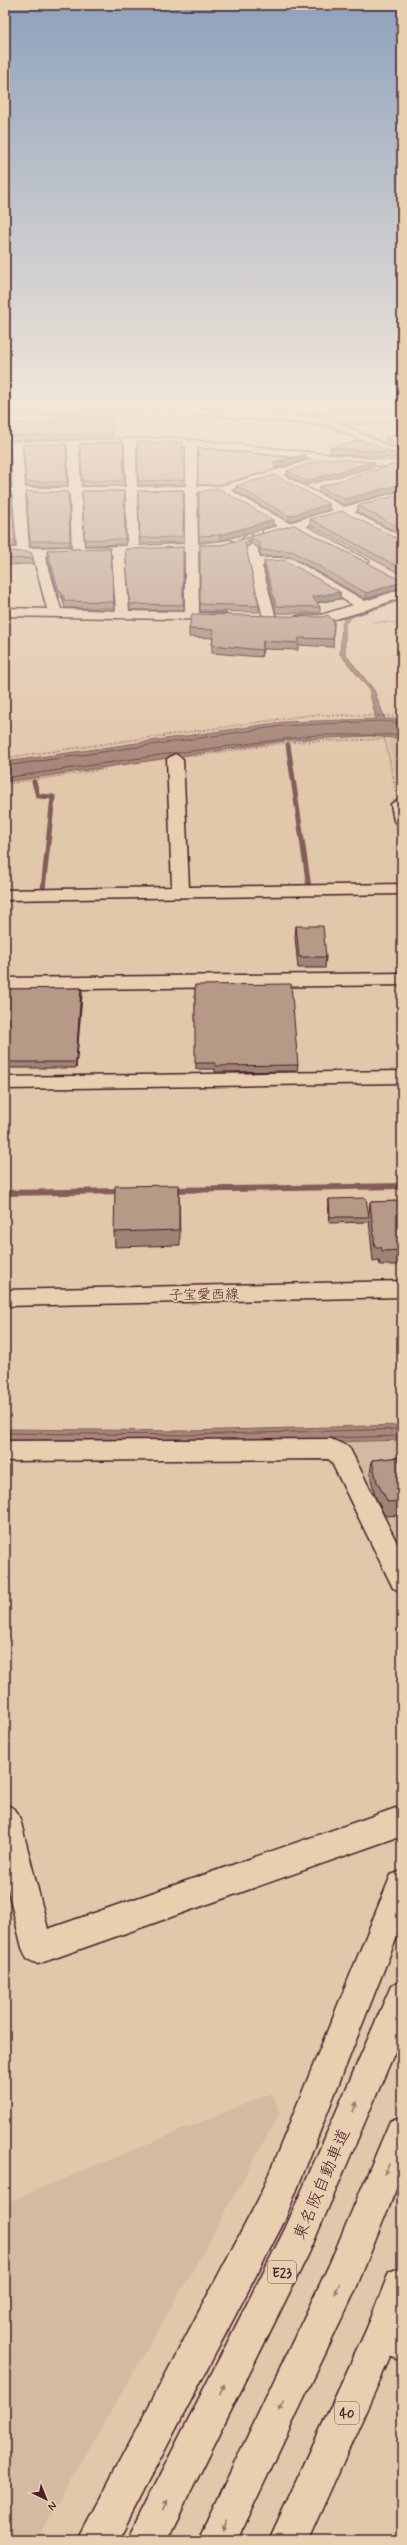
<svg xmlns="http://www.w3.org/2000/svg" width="407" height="2545" font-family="Mynerve,'Klee One',sans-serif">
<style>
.built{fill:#d4baa0}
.green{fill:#c8ac95;stroke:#896660}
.water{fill:#a7877a;stroke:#825d5a}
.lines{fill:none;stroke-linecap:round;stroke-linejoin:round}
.shore{stroke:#6f494b;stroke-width:1}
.stream-far1{stroke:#825d5a;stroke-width:5}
.stream{stroke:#825d5a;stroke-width:6}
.street-casing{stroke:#4a1f2b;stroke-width:3}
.secondary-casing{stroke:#4a1f2b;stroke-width:3}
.primary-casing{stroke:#4a1f2b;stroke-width:3}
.highway-casing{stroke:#4a1f2b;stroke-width:3}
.path-far1{stroke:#4a1f2b;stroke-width:1.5;stroke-dasharray:0.5 1.5;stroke-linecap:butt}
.path{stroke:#4a1f2b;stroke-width:2;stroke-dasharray:0.5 2;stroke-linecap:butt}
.street{fill:#e7cfb0;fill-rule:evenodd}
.secondary{fill:#e7cfb0;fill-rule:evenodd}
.primary{fill:#e7cfb0;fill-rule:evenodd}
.highway{fill:#e7cfb0;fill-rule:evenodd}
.wall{fill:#9d8474;stroke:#4a1f2b}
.shaded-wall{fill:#806b5e;stroke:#4a1f2b}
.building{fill:#b79987;stroke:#4a1f2b}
.oneway{fill:#98776e}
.labels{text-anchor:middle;stroke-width:3.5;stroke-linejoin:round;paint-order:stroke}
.shield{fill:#e7cfb0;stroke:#795453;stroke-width:1}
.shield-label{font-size:13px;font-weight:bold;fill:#4a1f2b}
.street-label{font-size:14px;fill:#4a1f2b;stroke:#e7cfb0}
.near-street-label{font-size:17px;fill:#4a1f2b;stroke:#e7cfb0}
</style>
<rect width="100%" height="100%" fill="#e1c8ab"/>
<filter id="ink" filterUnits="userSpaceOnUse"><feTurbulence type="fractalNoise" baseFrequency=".025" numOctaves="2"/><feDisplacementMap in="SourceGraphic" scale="8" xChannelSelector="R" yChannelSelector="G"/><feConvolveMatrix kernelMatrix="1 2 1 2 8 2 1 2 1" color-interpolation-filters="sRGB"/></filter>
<g filter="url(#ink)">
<g class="built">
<path d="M402,739v65l-14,-64z"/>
<path d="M402,1440v125l-68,-123z"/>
<path d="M271,2093l9,20 -83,150 -161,277h-31v-337z"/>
</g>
<path class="green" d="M197,447l120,12c-23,7 -101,34 -119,26z"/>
<g class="water">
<path d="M106,409c99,0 198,24 296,9v2c-74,14 -147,-2 -221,-7 -59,-3 -117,1 -176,6v-3z"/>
<path d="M402,598v2l-50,17 -7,7v30l29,36 11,29h17v20l-31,-3 -80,4 -286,42v-20l278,-40 93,-3 -7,-30 -29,-35 2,-30 3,-6z"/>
<path d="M402,1425v15l-68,2 -329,2v-15l182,2z"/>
</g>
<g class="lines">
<g class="shore">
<path d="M176,753l140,-18h86"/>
<path d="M5,766l278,-40 98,-5 21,2"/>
<path d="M5,778l169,-25"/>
<path d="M5,1433l182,2 215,-6"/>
<path d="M332,1438l70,-2"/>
</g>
<g class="stream-far1">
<path d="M288,745l21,142"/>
<path d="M34,782l4,14 15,1 -10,92"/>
</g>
<g class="stream">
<path d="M170,1190l232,-4"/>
<path d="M5,1193l119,-2"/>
</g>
<defs>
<g id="street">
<path d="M111,407h76l128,10v-3l4,-1 83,40v7l-73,-35 -171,-14 -42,-1z"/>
<path d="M172,438l230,24v6l-77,-8 -1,3 -41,12 61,32 58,-16v7l-48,14 48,25v9l-60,-31 -36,11 63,35 -2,3h-8l-65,-35 -27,8 -4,-1v-6l15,-4 -60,-34 -21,1 1,51 32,-4 6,4 -6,4 -32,3 1,62 27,1 2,3 -2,3 -221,-4v-8l42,1 -14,-53h-28v-8h12l-4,-53h-8v-6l8,-1 -2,-40h-6v-6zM172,444l14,2v40l-49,1 -1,-42zM125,445l1,42h-45l-2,-40zM68,447l1,41h-44l-3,-40zM197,447l117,12 -94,27h-23zM272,478l61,32 -44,13 -59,-33zM185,493v51l-46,2 -2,-52zM81,494h45l1,52 -43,1zM25,495h45l2,52 -43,1zM185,552v60l-56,-1 -4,-58zM112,554l4,57 -55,-2 -16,-53z"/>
<path d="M249,534l6,4 5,20h31l74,43 37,-12v8c-17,6 -97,38 -108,22l2,-3 25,-1 32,-10 -68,-40 -23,1 14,52 -2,3h-10l-21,-83z"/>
<path d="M175,754l8,5 6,128 213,-3v10l-397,6v-10l167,-3 -5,-128z"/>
<path d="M399,799l3,1v26l-8,-5 -3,-17z"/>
<path d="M402,973v12l-397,5v-12z"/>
<path d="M402,1071v12l-397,6v-12z"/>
<path d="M331,1439l18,8 53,106v39l-9,-4 -62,-127 -3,-2 -323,2v-20z"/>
<path d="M5,1804l10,5 5,10 28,110 348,-121 6,3v30l-7,-3 -357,126 -11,-5 -5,-11 -17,-70z"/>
<path d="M402,1871v53l-118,298 -166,318h-40l181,-342 132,-323z"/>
<path d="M382,2318l20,7v36l-33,-12 -5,-13 5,-13z"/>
</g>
<g id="secondary">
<path d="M5,407h38l-5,3 -33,3z"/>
<path d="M402,1281v16l-397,9v-16z"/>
</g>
<path id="primary" d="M402,2267v64l-94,209h-39l99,-214 21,-54z"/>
<g id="highway">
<path d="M402,1981v54l-93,218 -142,287h-40l158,-311 106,-243z"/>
<path d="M402,2116v58l-47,117 -118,249h-39l131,-275 61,-144z"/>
</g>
</defs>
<use href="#street" class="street-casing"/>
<use href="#secondary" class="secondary-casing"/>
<use href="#primary" class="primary-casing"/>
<use href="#highway" class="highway-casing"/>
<path class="path-far1" d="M372,622l30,1"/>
<g class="path">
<path d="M193,756l97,-14 95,-3 11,51"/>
<path d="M5,758l305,-43 92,1"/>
<path d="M5,784l101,-15"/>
</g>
<use href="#street" class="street"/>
<use href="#secondary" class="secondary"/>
<use href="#primary" class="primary"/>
<use href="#highway" class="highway"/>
</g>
<g class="wall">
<path d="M53,412l59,21 1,5 -108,3v-21h3v4l47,-1z"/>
<path d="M402,433v20l-17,-10v-5z"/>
<path d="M123,442l1,44h-42l-2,-42z"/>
<path d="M137,442l47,38v5h-46z"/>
<path d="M66,444l1,42h-41l-3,-41z"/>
<path d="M330,448l65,5 -1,5 -64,-5z"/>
<path d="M305,460l-29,8 -2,-1v-5z"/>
<path d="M374,462v5l-68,18 -19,-10v-4z"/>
<path d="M402,464l-58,41 -25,-13v-5z"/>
<path d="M236,486l93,18v6l-40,11 -53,-30z"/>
<path d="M5,490l6,1 4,55 -10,1z"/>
<path d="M183,490l1,52 -44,1 -2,-52z"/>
<path d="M82,491h42l1,53 -40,1z"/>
<path d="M26,492h42l2,54h-40z"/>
<path d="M199,492l74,34 -53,15h-21z"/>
<path d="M402,494v41l-45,-23 1,-6z"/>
<path d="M310,519l92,22v34l-92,-50z"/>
<path d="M294,525l108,56 -36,18 -74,-42 -31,-1 -2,-8 -8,-4 -5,4 13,58v6l-59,-1v-66h21z"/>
<path d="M183,547l1,63h-54l-4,-56z"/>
<path d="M110,548l4,60h-49l-3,-11h-3l-12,-41v-6z"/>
<path d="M5,551l28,7 1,6 -29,1z"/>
<path d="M264,561l76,31v7l-23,4 3,4v6h-44l-12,-46z"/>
<path d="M402,592v11l-5,-3v-6z"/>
<path d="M334,622l-1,25 -35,-2v5l-35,-1 -2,8 -49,-4v-8l1,-7 -24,-1v-8z"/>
<path d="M296,926l30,31 -1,11h-27l-3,-31z"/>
<path d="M195,985l103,80 -1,6 -82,1v-3h-19z"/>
<path d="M81,988l1,6 -6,74h-71v-79z"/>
<path d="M179,1185l1,60 -65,2 -1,-15z"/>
<path d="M329,1199l40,14 1,-11 32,-1v64h-22l-1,-4 -6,1 -4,-42 -1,2 -38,1 -2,-19z"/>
<path d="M402,1457v58l-17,1 -10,-20 -5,-22 2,-14z"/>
</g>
<g class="shaded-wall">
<path d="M9,444l2,43 -6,1v-6z"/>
<path d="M305,455v5l-29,8v-5z"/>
<path d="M374,462v5l-68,18v-4z"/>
<path d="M402,484v6l-58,15 1,-6z"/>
<path d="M329,504v6l-40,11v-5z"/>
<path d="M273,520v6l-53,15v-6z"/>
<path d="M251,538v6l-6,5v-6z"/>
<path d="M402,582v6l-36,11v-6z"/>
<path d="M340,592v7l-29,4 1,-6z"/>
<path d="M263,641v8l-2,8 1,-7z"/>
<path d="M81,988l1,6 -6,74v-6z"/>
</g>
<g class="building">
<path d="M53,412h57l2,21 -107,3v-16h3v4l48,-1z"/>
<path d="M402,433v15l-17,-10z"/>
<path d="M362,440l33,13 -65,-5z"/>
<path d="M123,442l1,39h-42l-2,-37z"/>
<path d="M137,442h45l2,38 -46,1z"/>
<path d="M5,444h4l2,37 -6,1z"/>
<path d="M66,444l1,38h-41l-3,-37z"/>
<path d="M304,455h1l-29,8 -2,-1z"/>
<path d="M327,458l47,4 -68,19 -19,-10z"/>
<path d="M395,464h7v20l-57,15 -26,-12z"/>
<path d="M275,475l54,29 -40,12 -53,-30z"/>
<path d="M218,488l55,32 -53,15 -21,1v-44z"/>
<path d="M5,490l6,1 4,50h-10z"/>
<path d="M183,490v47l-43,1 -2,-47z"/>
<path d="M82,491h42l1,48 -40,1z"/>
<path d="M26,492h42l2,49h-40z"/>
<path d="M402,494v35l-44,-23z"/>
<path d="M342,511l60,30v28l-92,-50z"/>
<path d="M294,525l108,56v1l-36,11 -74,-42 -31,-1 -2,-8 -8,-4 -6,5 14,63 -59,-2v-59h21z"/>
<path d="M183,547v58l-53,-1 -5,-55z"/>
<path d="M110,548l4,54 -49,-1 -4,-10h-2l-12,-41z"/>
<path d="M5,551l26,1 2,6 -28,1z"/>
<path d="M285,560l55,32 -28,5 8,10 -44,-1 -12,-45z"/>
<path d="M402,592v5l-5,-3z"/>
<path d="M192,614l130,3 6,-2 6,7 -1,17 -34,-1 -1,5 -35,-2 -1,9 -50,-5 2,-15 -25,-1z"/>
<path d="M296,926h27l3,31h-27z"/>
<path d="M291,984l7,81 -83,1v-3h-20v-78z"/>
<path d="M81,988l-5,74h-71v-73z"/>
<path d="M179,1185v45l-65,2 1,-46z"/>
<path d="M366,1198l3,19h-39l-1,-18z"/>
<path d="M402,1201v49l-20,1 -1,-4h-6l-5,-45z"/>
<path d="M402,1457v44l-14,1 -11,-20 -5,-22z"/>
</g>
<defs><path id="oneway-solid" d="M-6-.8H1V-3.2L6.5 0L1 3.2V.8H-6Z"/></defs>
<g class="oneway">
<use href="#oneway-solid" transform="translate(355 2107) rotate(-67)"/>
<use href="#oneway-solid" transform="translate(387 2169) rotate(112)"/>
<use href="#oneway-solid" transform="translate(337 2289) rotate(115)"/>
<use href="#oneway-solid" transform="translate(222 2389) rotate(-63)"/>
<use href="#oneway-solid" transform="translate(281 2406) rotate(115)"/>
<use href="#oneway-solid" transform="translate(164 2505) rotate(-63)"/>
<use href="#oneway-solid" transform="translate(225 2524) rotate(115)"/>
</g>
</g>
<linearGradient id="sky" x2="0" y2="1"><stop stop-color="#8ea2bc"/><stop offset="0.53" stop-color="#f2e6d9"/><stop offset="1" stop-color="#f2e6d9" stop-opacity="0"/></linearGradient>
<rect width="407" height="764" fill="url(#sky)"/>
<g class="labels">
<g class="shield">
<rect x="268" y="2261" width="28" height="22" rx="3"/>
<rect x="335" y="2402" width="24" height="22" rx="3"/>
</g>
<g class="shield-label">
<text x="282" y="2277">E23</text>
<text x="347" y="2418">40</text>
</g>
<g class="street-label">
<text transform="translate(204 1294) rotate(-1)" y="5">子宝愛西線</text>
</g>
<g class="near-street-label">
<text transform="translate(321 2184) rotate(-67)" y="6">東名阪自動車道</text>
</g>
</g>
<rect width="407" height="2545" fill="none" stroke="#e7cfb0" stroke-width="20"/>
<rect x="10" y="10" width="387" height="2525" fill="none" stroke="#4a1f2b" stroke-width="1.5" filter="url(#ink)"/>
<g transform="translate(46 2499) rotate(137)" stroke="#e7cfb0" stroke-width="3" paint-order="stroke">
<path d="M0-3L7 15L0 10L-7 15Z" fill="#4a1f2b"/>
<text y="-6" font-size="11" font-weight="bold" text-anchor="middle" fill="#4a1f2b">N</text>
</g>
</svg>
